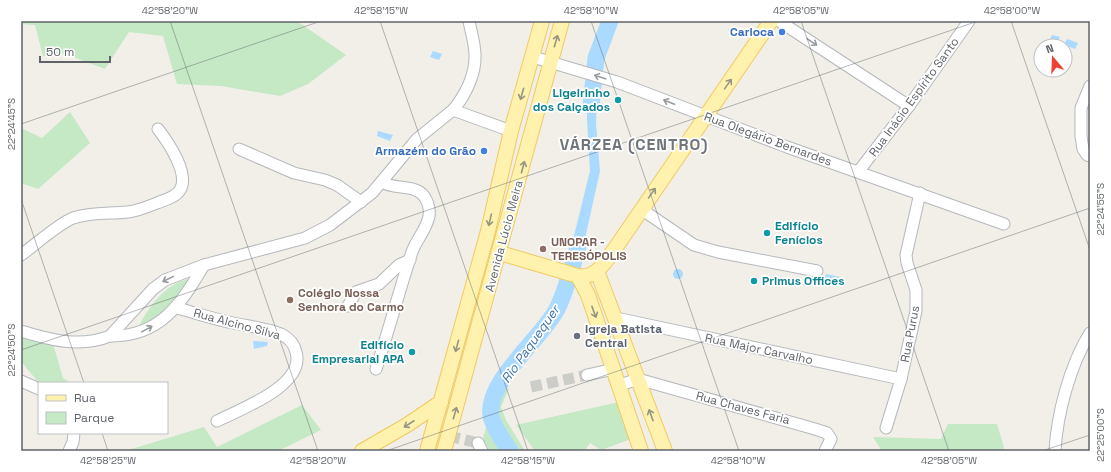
<svg xmlns="http://www.w3.org/2000/svg" width="1111" height="472" font-family="'Space Grotesk',sans-serif">
<style>
.green{fill:#c5e8c5}
.water{fill:#aadaff}
.lines{fill:none;stroke-linecap:round;stroke-linejoin:round}
.river{stroke:#aadaff;stroke-width:17}
.minor-tunnel{stroke:#ccccc8;stroke-width:11;stroke-dasharray:11 5.5;stroke-linecap:butt}
.minor-casing{stroke:#b5b8bc;stroke-width:13}
.major-casing{stroke:#f2c960;stroke-width:16}
.minor{stroke:#fff;stroke-width:11}
.major{stroke:#fff2af;stroke-width:14}
.oneway{stroke:#979581}
.oneway2{stroke:#979a9d}
.ticks{fill:none;stroke:#5f6368;stroke-width:1;stroke-opacity:0.45}
.shop-dot{fill:#3f7fe0;stroke:#fff;stroke-width:1.5}
.culture-dot{fill:#0f9aa8;stroke:#fff;stroke-width:1.5}
.education-dot{fill:#8d6e63;stroke:#fff;stroke-width:1.5}
.worship-dot{fill:#6b7280;stroke:#fff;stroke-width:1.5}
.labels{text-anchor:middle;stroke-width:3.5;stroke-linejoin:round;paint-order:stroke}
.shop-label{font-size:12px;font-weight:bold;fill:#366cbe;stroke:#fff;text-anchor:end}
.culture-label{font-size:12px;font-weight:bold;fill:#0d838f;stroke:#fff;text-anchor:end}
.street-label{font-size:12px;fill:#5f6368;stroke:#fff}
.education-label{font-size:12px;font-weight:bold;fill:#785e54;stroke:#fff;text-anchor:start}
.worship-label{font-size:12px;font-weight:bold;fill:#5b616d;stroke:#fff;text-anchor:start}
.water-label{font-size:13px;font-style:italic;fill:#4174aa;stroke:#fff}
.district-label{font-size:16px;font-weight:bold;letter-spacing:1px;fill:#70757a;stroke:#fff}
.neatline{fill:none;stroke:#5f6368;stroke-width:1.5}
.ticks-label{font-size:10px;text-anchor:middle;fill:#5f6368}
</style>
<rect width="100%" height="100%" fill="#f1efe8"/>
<g class="green">
<path d="M21,21h276l49,34 -38,29 -28,12 -59,-10 -44,-2 -14,-48 -34,-4 -24,37 -40,-15 -22,2 -8,-31 -14,-1z"/>
<path d="M70,112l20,31 -52,46 -17,-6v-55l21,10z"/>
<path d="M188,279l2,1 -23,33 -28,13c9,-19 27,-42 49,-47z"/>
<path d="M21,335l32,9 10,34 8,5 -33,-1 -17,-21z"/>
<path d="M509,388l-8,19 5,13 19,31h-35l-7,-12c5,-17 9,-44 26,-51z"/>
<path d="M619,402l12,37 -30,11 -11,-7 -6,8h-49l-19,-26z"/>
<path d="M302,405l19,25 -43,21h-153l79,-24 13,20z"/>
<path d="M948,424h49l8,27h-123l-9,-14 68,2z"/>
</g>
<g class="water">
<path d="M604,21h12l-16,51 -12,-2 4,-18z"/>
<path d="M1052,35l8,2 -4,9 -8,-1z"/>
<path d="M1067,39l11,4 -3,6 -11,-4z"/>
<path d="M433,51l9,3 -3,6 -9,-3z"/>
<path d="M587,83l10,2 -1,39 4,47 -21,95 -12,-2 23,-93 -3,-52z"/>
<path d="M378,131l15,4 -3,6 -13,-5z"/>
<circle cx="678" cy="274" r="5"/>
<path d="M826,274l14,3 -2,5 -14,-2z"/>
<path d="M253,341l15,1 -1,4 -13,3z"/>
</g>
<g class="lines">
<g class="river">
<path d="M591,106l5,-48 14,-37"/>
<path d="M510,451c-7,-11 -16,-22 -19,-35 -6,-34 52,-79 66,-107 10,-20 16,-45 22,-66"/>
</g>
<g class="minor-tunnel">
<path d="M531,387l56,-12"/>
<path d="M449,436l29,7"/>
</g>
<defs>
<g id="minor">
<path d="M779,21l130,85"/>
<path d="M533,57l84,25 170,65 217,77"/>
<path d="M1090,86l-9,22v28l2,13 4,6 3,1"/>
<path d="M453,110c12,-14 23,-36 22,-55 0,-11 -4,-23 -6,-34"/>
<path d="M239,149l55,24 31,7 12,5 24,17"/>
<path d="M858,172l51,-66 60,-85"/>
<path d="M641,209l53,36 24,7 99,19"/>
<path d="M21,255c14,-10 37,-31 52,-37 19,-6 36,-4 55,-6 10,-1 19,-5 29,-9 8,-3 19,-6 23,-13 10,-16 -12,-48 -22,-61"/>
<path d="M348,306l8,-14 23,-8 20,-19 11,-5"/>
<path d="M177,308c19,5 37,11 56,15 15,3 33,5 48,11 8,4 13,9 15,18 10,33 -55,57 -79,69"/>
<path d="M616,318l285,61"/>
<path d="M21,331c29,9 59,17 89,5l43,-47 12,-9 39,-15 101,-27 25,-13 42,-32 45,-54 36,-29 58,21"/>
<path d="M110,336c50,1 71,-32 94,-71"/>
<path d="M376,369c13,-39 23,-78 36,-117 4,-12 15,-23 17,-36 1,-7 -1,-14 -5,-20 -9,-12 -30,-6 -42,-14"/>
<path d="M587,375l27,-6"/>
<path d="M21,381l18,8"/>
<path d="M620,385l18,-6 177,50 12,4 4,6 -6,12"/>
<path d="M886,428l15,-49 15,-68v-21l-9,-27 -1,-8 14,-62"/>
<path d="M478,443l4,8"/>
<path d="M69,451l4,-9 1,-9"/>
<path d="M1055,451c2,-37 15,-86 35,-118"/>
</g>
<g id="major">
<path d="M500,253l78,23c18,3 27,-14 36,-26l157,-229"/>
<path d="M597,271l68,180"/>
<path d="M578,276l10,19 53,156"/>
<path d="M362,451l45,-26 34,-23"/>
<path d="M427,451l61,-220 23,-100 31,-110"/>
<path d="M444,451l118,-430"/>
</g>
</defs>
<use href="#minor" class="minor-casing"/>
<use href="#major" class="major-casing"/>
<use href="#minor" class="minor"/>
<use href="#major" class="major"/>
</g>
<defs><path id="oneway-shaft" d="M-6 0H5M1.5-3L5.5 0L1.5 3" fill="none" stroke-width="1.6" stroke-linecap="round" stroke-linejoin="round"/></defs>
<g class="oneway">
<use href="#oneway-shaft" transform="translate(556 41) rotate(-74)"/>
<use href="#oneway-shaft" transform="translate(728 84) rotate(-55)"/>
<use href="#oneway-shaft" transform="translate(522 94) rotate(106)"/>
<use href="#oneway-shaft" transform="translate(523 167) rotate(-75)"/>
<use href="#oneway-shaft" transform="translate(652 193) rotate(-55)"/>
<use href="#oneway-shaft" transform="translate(490 220) rotate(103)"/>
<use href="#oneway-shaft" transform="translate(594 312) rotate(70)"/>
<use href="#oneway-shaft" transform="translate(457 346) rotate(105)"/>
<use href="#oneway-shaft" transform="translate(455 413) rotate(-74)"/>
<use href="#oneway-shaft" transform="translate(651 415) rotate(-110)"/>
<use href="#oneway-shaft" transform="translate(409 424) rotate(147)"/>
</g>
<g class="oneway2">
<use href="#oneway-shaft" transform="translate(812 42) rotate(34)"/>
<use href="#oneway-shaft" transform="translate(600 77) rotate(-162)"/>
<use href="#oneway-shaft" transform="translate(669 102) rotate(-159)"/>
<use href="#oneway-shaft" transform="translate(168 279) rotate(154)"/>
<use href="#oneway-shaft" transform="translate(147 329) rotate(-29)"/>
</g>
<path class="ticks" d="M170,21l148,430M380,21l148,430M591,21l148,430M801,21l148,430M1011,21l79,229M21,124l300,-103M21,199l63,184M21,350l957,-329M102,433l6,18M386,451l704,-243M1042,451l48,-16"/>
<g class="shop-dot">
<circle cx="782" cy="32" r="4"/>
<circle cx="484" cy="151" r="4"/>
</g>
<g class="culture-dot">
<circle cx="618" cy="100" r="4"/>
<circle cx="767" cy="233" r="4"/>
<circle cx="754" cy="281" r="4"/>
<circle cx="412" cy="352" r="4"/>
</g>
<g class="education-dot">
<circle cx="543" cy="249" r="4"/>
<circle cx="290" cy="300" r="4"/>
</g>
<circle class="worship-dot" cx="577" cy="336" r="4"/>
<g class="labels">
<g class="shop-label">
<text x="774" y="36">Carioca</text>
<text x="476" y="155">Armazém do Grão</text>
</g>
<g class="culture-label">
<text x="610" y="97">Ligeirinho<tspan x="610" dy="14">dos Calçados</tspan></text>
<text x="775" y="230" text-anchor="start">Edifício<tspan x="775" dy="14">Fenícios</tspan></text>
<text x="762" y="285" text-anchor="start">Primus Offices</text>
<text x="404" y="349">Edifício<tspan x="404" dy="14">Empresarial APA</tspan></text>
</g>
<g class="street-label">
<text transform="translate(914 97) rotate(-54)" y="4">Rua Inácio Espírito Santo</text>
<text transform="translate(768 139) rotate(20)" y="4">Rua Olegário Bernardes</text>
<text transform="translate(504 236) rotate(-75)" y="4">Avenida Lúcio Meira</text>
<text transform="translate(237 324) rotate(15)" y="4">Rua Alcino Silva</text>
<text transform="translate(910 334) rotate(-79)" y="4">Rua Purus</text>
<text transform="translate(759 349) rotate(12)" y="4">Rua Major Carvalho</text>
<text transform="translate(743 408) rotate(15)" y="4">Rua Chaves Faria</text>
</g>
<g class="education-label">
<text x="551" y="246">UNOPAR -<tspan x="551" dy="14">TERESÓPOLIS</tspan></text>
<text x="298" y="297">Colégio Nossa<tspan x="298" dy="14">Senhora do Carmo</tspan></text>
</g>
<g class="worship-label">
<text x="585" y="333">Igreja Batista<tspan x="585" dy="14">Central</tspan></text>
</g>
<g class="water-label">
<text transform="translate(530 344) rotate(-55)" y="5">Rio Paquequer</text>
</g>
<g class="district-label">
<text x="634" y="150">VÁRZEA (CENTRO)</text>
</g>
</g>
<rect width="1111" height="472" fill="none" stroke="#ffffff" stroke-width="44"/>
<rect x="38" y="382" width="130" height="52" fill="#ffffff" stroke="#bfc1c3"/>
<rect x="46" y="395" width="20" height="6" fill="#fff2af" stroke="#bfc1c3"/>
<text x="74" y="402" font-size="12" fill="#5f6368">Rua</text>
<rect x="46" y="412" width="20" height="12" fill="#c5e8c5" stroke="#bfc1c3"/>
<text x="74" y="422" font-size="12" fill="#5f6368">Parque</text>
<g transform="translate(1053 58) rotate(341)"><circle r="19" fill="#ffffff" stroke="#bfc1c3"/>
<path d="M0-3L7 15L0 10L-7 15Z" fill="#ea4335"/>
<text y="-6" font-size="11" font-weight="bold" text-anchor="middle" fill="#5f6368">N</text>
</g>
<path d="M40 56v6h70v-6" fill="none" stroke="#5f6368" stroke-width="2"/>
<text x="46" y="56" font-size="12" fill="#5f6368" stroke="#ffffff" stroke-width="3" paint-order="stroke">50 m</text>
<rect x="22" y="22" width="1067" height="428" class="neatline"/>
<g class="ticks-label">
<text x="170" y="14">42°58'20"W</text>
<text x="381" y="14">42°58'15"W</text>
<text x="591" y="14">42°58'10"W</text>
<text x="801" y="14">42°58'05"W</text>
<text x="1012" y="14">42°58'00"W</text>
<text transform="translate(11 124) rotate(-90)" y="4">22°24'45"S</text>
<text transform="translate(1100 209) rotate(-90)" y="4">22°24'55"S</text>
<text transform="translate(11 350) rotate(-90)" y="4">22°24'50"S</text>
<text transform="translate(1100 435) rotate(-90)" y="4">22°25'00"S</text>
<text x="108" y="464">42°58'25"W</text>
<text x="318" y="464">42°58'20"W</text>
<text x="528" y="464">42°58'15"W</text>
<text x="738" y="464">42°58'10"W</text>
<text x="949" y="464">42°58'05"W</text>
</g>
</svg>
